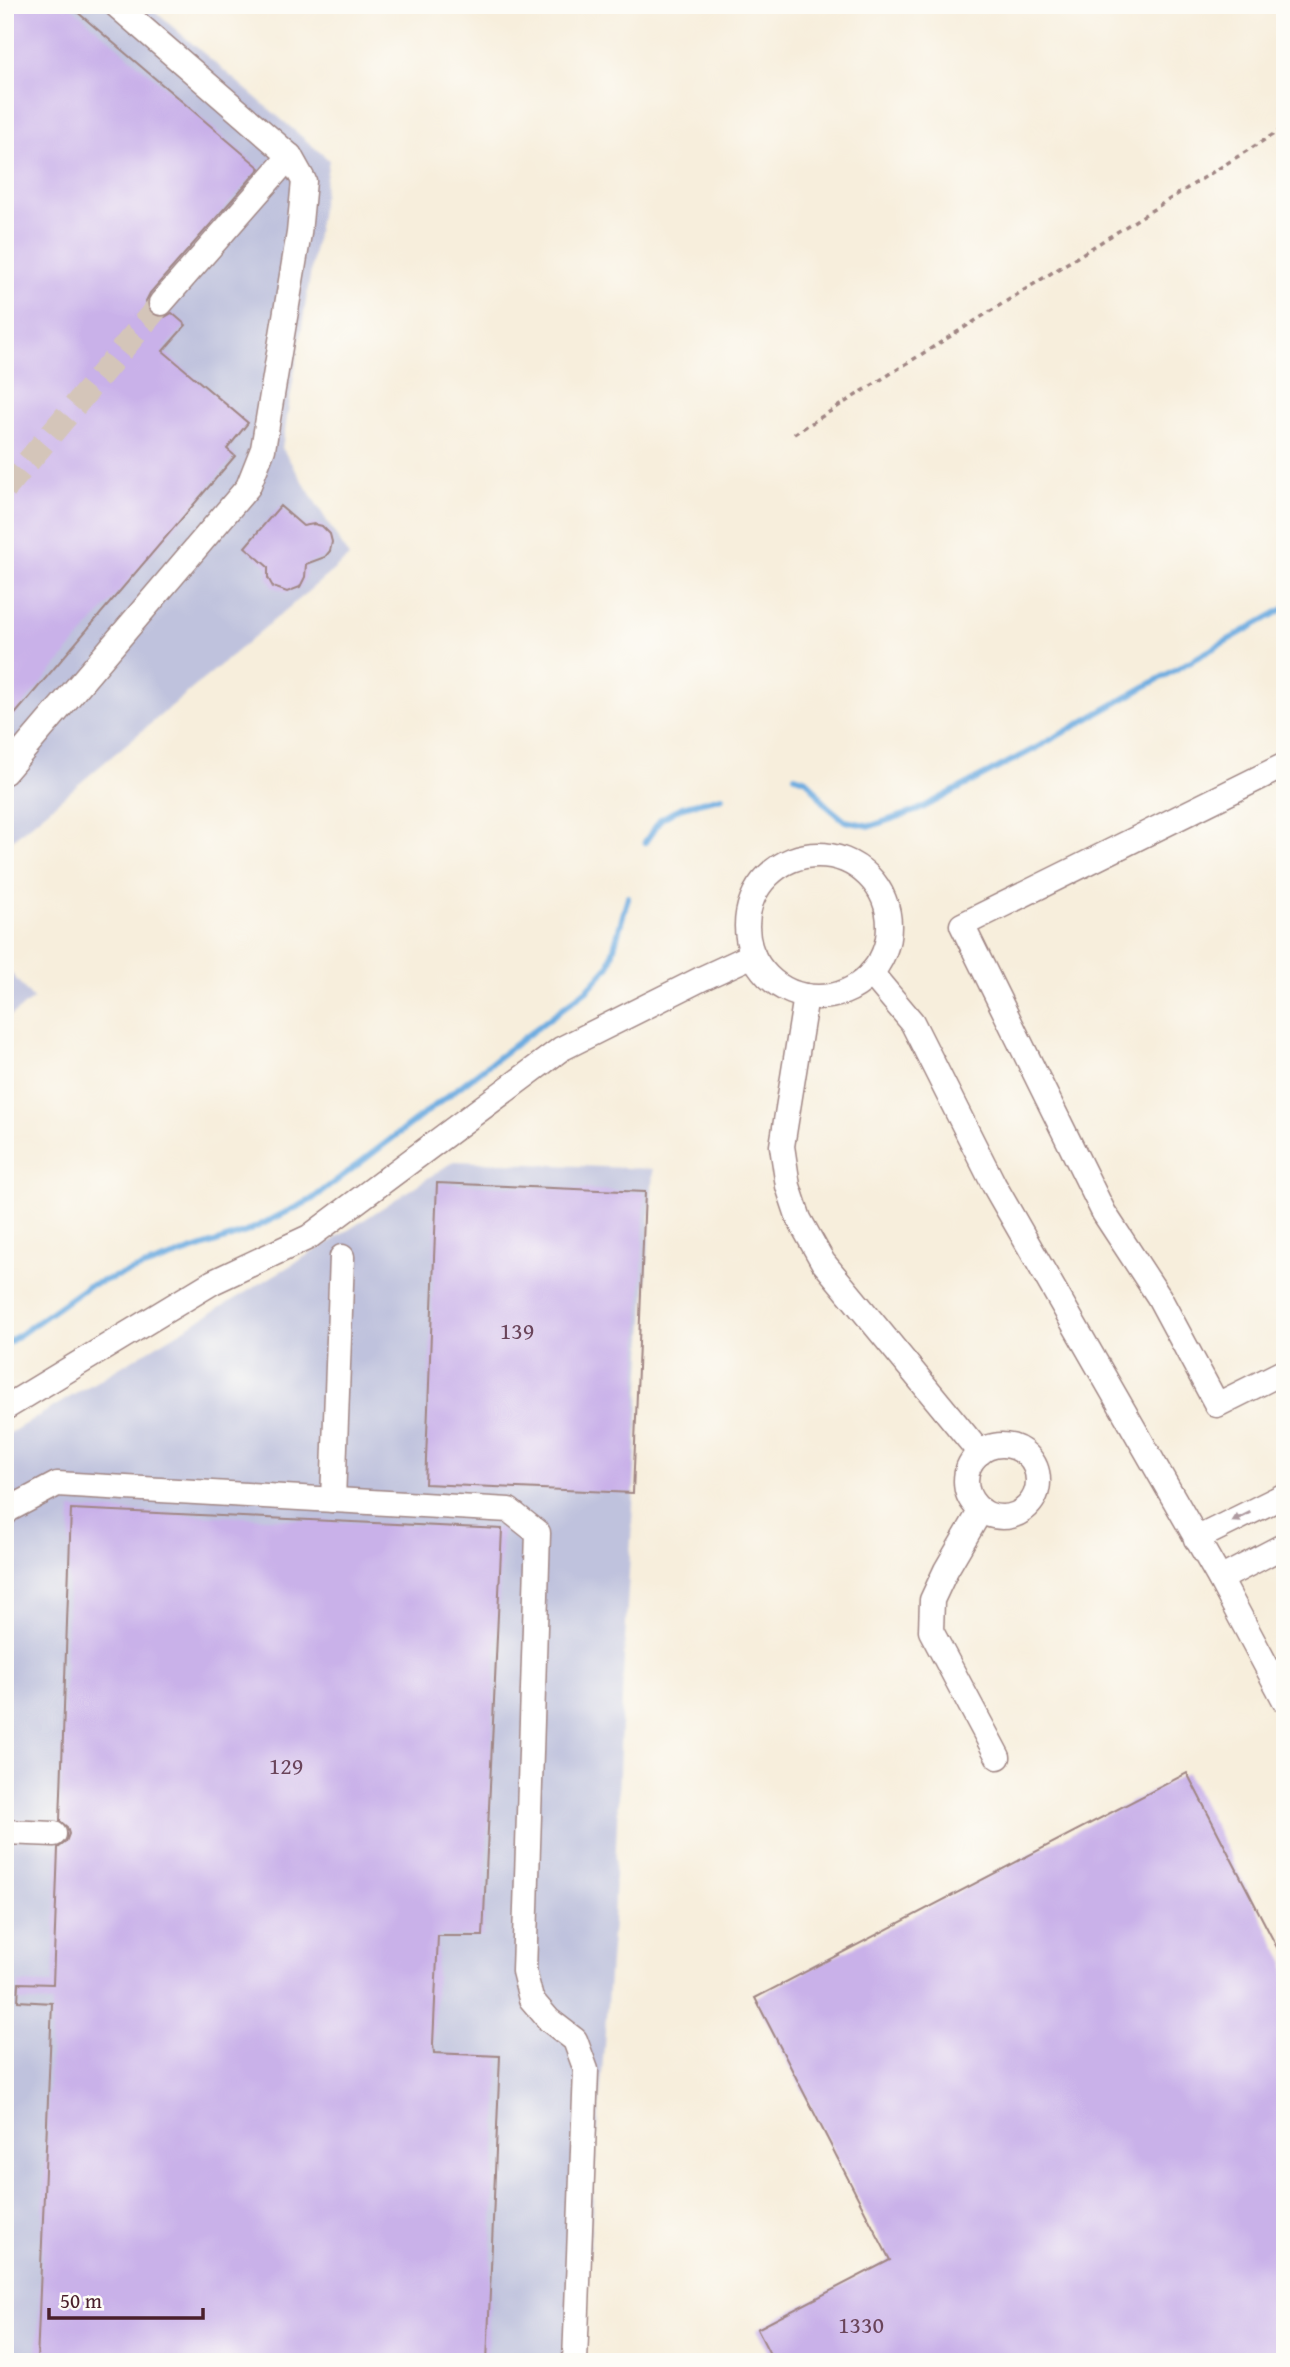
<svg xmlns="http://www.w3.org/2000/svg" width="1290" height="2367" font-family="'Gentium Book Plus',serif">
<style>
.industrial{fill:#bfc2dd}
.lines{fill:none;stroke-linecap:round;stroke-linejoin:round}
.stream{stroke:#6dace0;stroke-width:6}
.building{fill:#c9b1e9}
.minor-tunnel{stroke:#d4c5b9;stroke-width:24;stroke-dasharray:24 12;stroke-linecap:butt}
.minor-casing{stroke:#a08684;stroke-width:27}
.path{stroke:#a08684;stroke-width:3.5;stroke-dasharray:5 5;stroke-linecap:butt}
.minor{stroke:#fff;stroke-width:24}
.oneway{fill:#ae9aa0}
.labels{text-anchor:middle;stroke-width:7;stroke-linejoin:round;paint-order:stroke}
.number-label{font-size:24px;fill:#6a445a}
</style>
<rect width="100%" height="100%" fill="#fdfcf7"/>
<filter id="ink" filterUnits="userSpaceOnUse"><feTurbulence type="fractalNoise" baseFrequency=".0143" numOctaves="2"/><feDisplacementMap in="SourceGraphic" scale="14" xChannelSelector="R" yChannelSelector="G"/><feConvolveMatrix kernelMatrix="1 2 1 2 8 2 1 2 1" color-interpolation-filters="sRGB"/></filter>
<filter id="wash" filterUnits="userSpaceOnUse"><feTurbulence type="fractalNoise" baseFrequency=".00686" numOctaves="4" result="noise"/><feDisplacementMap in="SourceGraphic" scale="28" xChannelSelector="R" yChannelSelector="G"/><feGaussianBlur stdDeviation="1.57" result="paint"/><feColorMatrix in="noise" values="0 0 0 0 0 0 0 0 0 0 0 0 0 0 0 0 0 1.4 0 .05"/><feComposite in="paint" operator="in"/></filter>
<g filter="url(#wash)">
<rect width="100%" height="100%" fill="#f7eedc"/>
<g class="industrial">
<path d="M5,5h142l182,155 -47,288 67,109 -344,289z"/>
<path d="M5,966l28,33 -28,21z"/>
<path d="M454,1161l199,8 -30,505 -10,247 -32,441h-576v-926l328,-196z"/>
</g>
<g class="lines">
<g class="stream">
<path d="M795,776l12,4 20,26 18,15 26,5 47,-16 118,-62 249,-140"/>
<path d="M645,842l16,-23 21,-12 40,-10"/>
<path d="M5,1345l83,-59 158,-54 65,-32 277,-211 21,-23 19,-69"/>
</g>
</g>
<g id="blocks">
<g class="building">
<path d="M5,5h64l191,163 -110,125 -4,8 1,7 5,7 13,2 7,-4 14,12 -23,26 85,72 -21,26 8,7 -230,270z"/>
<path d="M280,506l23,20 11,-2 8,2 8,8 2,8 -2,9 -5,6 -19,7 -1,13 -5,10 -13,5 -14,-5 -5,-9v-11l-23,-20z"/>
<path d="M437,1183l208,9 -12,301 -208,-9z"/>
<path d="M71,1509l431,20 -19,407h-45l-5,108 1,9 66,3 -13,306h-450l15,-359 -34,-2 1,-18 34,1 5,-136 8,-6 3,-8 -2,-7 -7,-6z"/>
<path d="M1187,1773l98,190v399h-511l-17,-33 133,-69 -135,-262z"/>
</g>
</g>
</g>
<g filter="url(#ink)">
<use href="#blocks" fill-opacity="0" stroke="#a08684" stroke-width="2"/>
<g class="lines">
<path class="minor-tunnel" d="M5,489l156,-186"/>
<defs>
<g id="minor">
<path d="M116,5l174,151 -129,147"/>
<path d="M1285,765l-323,160 142,288 55,84 58,108 68,-34"/>
<path d="M5,772l243,-285 15,-38 36,-216 5,-52 -14,-25"/>
<circle cx="818" cy="926" r="71"/>
<path d="M871,973l41,49 82,163 226,394 65,122"/>
<path d="M806,996l-24,150 6,40 11,33 24,43 157,191"/>
<path d="M5,1408l208,-126 96,-45 252,-188 142,-71 50,-23"/>
<circle cx="1002" cy="1481" r="36"/>
<path d="M333,1500l9,-243"/>
<path d="M981,1510l-35,60 -14,30 -1,31 67,126"/>
<path d="M5,1514l3,-4 49,-26 452,26 29,23 -14,438 7,28 18,21 26,20 11,30 -11,292"/>
<path d="M1196,1539l89,-44"/>
<path d="M1220,1579l65,-34"/>
<path d="M5,1832l49,2"/>
</g>
</defs>
<use href="#minor" class="minor-casing"/>
<path class="path" d="M794,434l491,-307"/>
<use href="#minor" class="minor"/>
</g>
<defs><path id="oneway-solid" d="M-6-.8H1V-3.2L6.5 0L1 3.2V.8H-6Z" transform="scale(1.75)"/></defs>
<use class="oneway" href="#oneway-solid" transform="translate(1241 1517) rotate(153)"/>
</g>
<g class="labels">
<g class="number-label">
<text x="517" y="1339">139</text>
<text x="286" y="1774">129</text>
<text x="861" y="2333">1330</text>
</g>
</g>
<rect width="1290" height="2367" fill="none" stroke="#fdfcf7" stroke-width="28"/>
<path d="M49 2308v10h154v-10" fill="none" stroke="#4a1f2b" stroke-width="3.5"/>
<text x="60" y="2308" font-size="21" fill="#4a1f2b" stroke="#fdfcf7" stroke-width="5" paint-order="stroke">50 m</text>
</svg>
